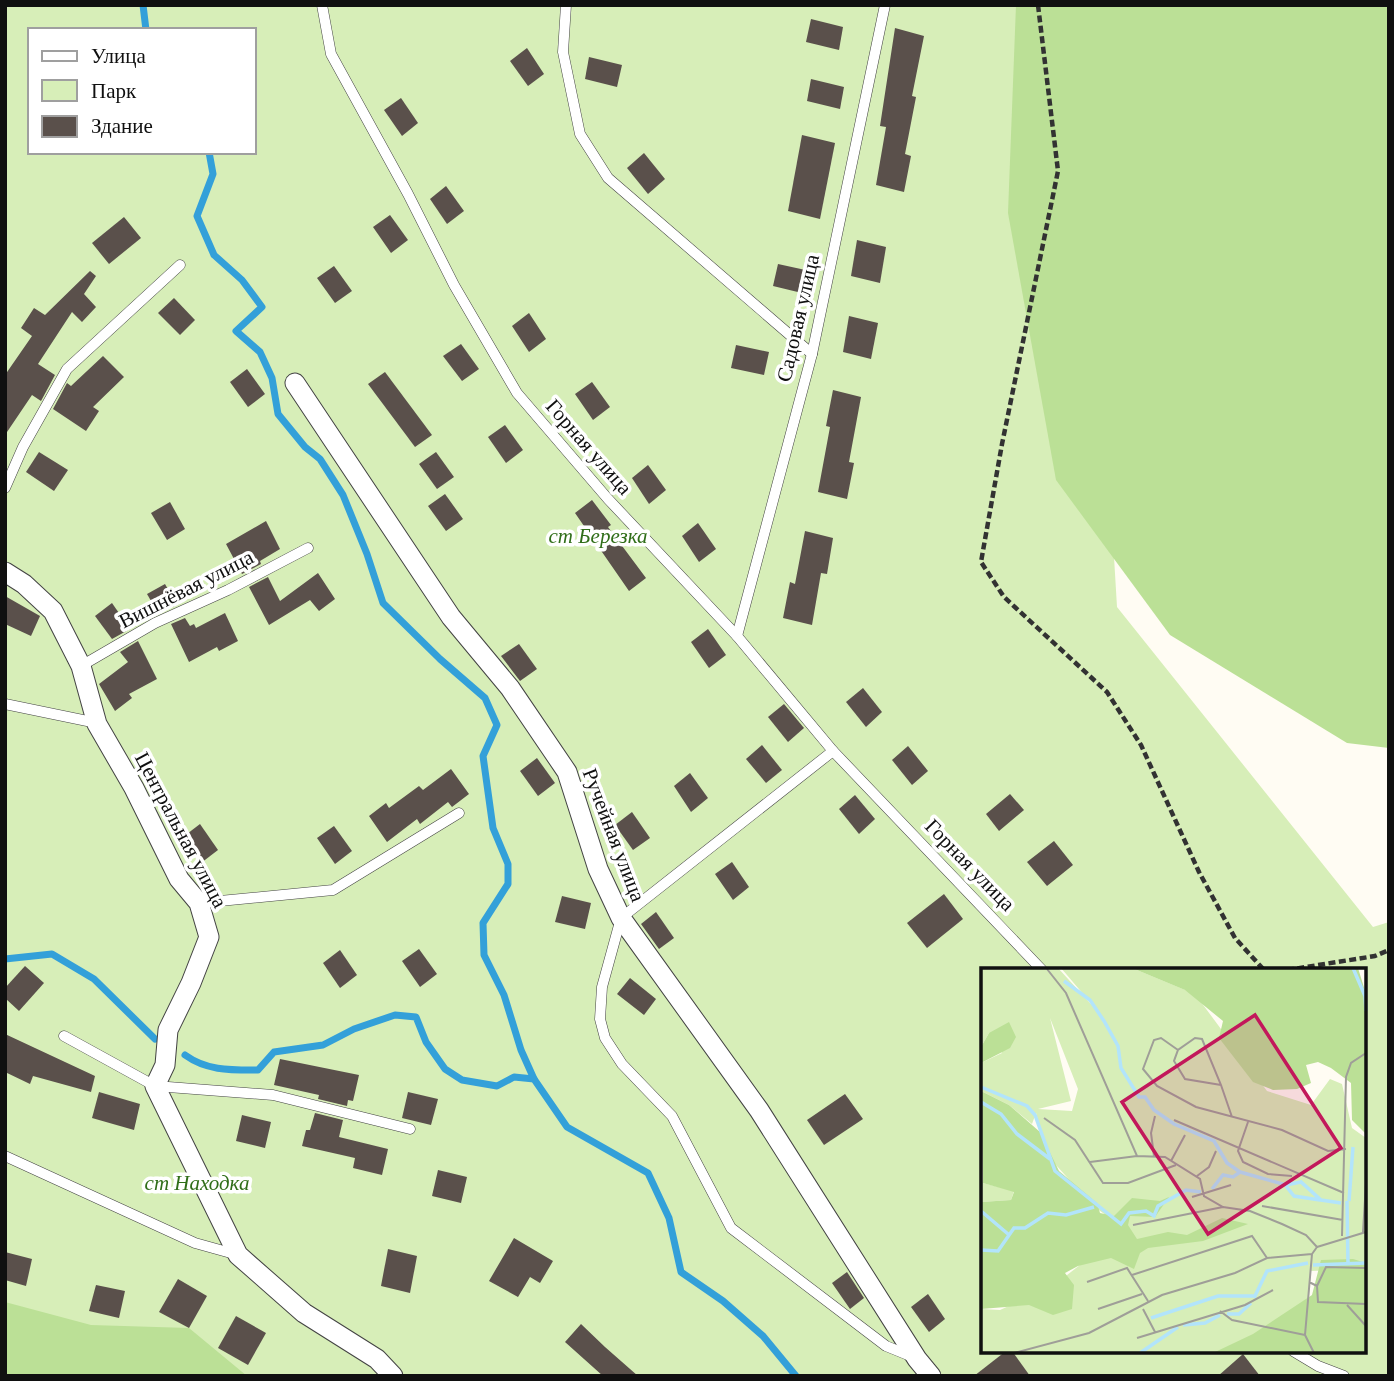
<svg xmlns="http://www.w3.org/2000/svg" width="1394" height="1381" font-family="'Times New Roman',serif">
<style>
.green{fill:#d7eeb8;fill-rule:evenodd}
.forest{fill:#bbe096}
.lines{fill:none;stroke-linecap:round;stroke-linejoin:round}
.stream{stroke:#33a0d9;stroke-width:7}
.building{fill:#5a504b}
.lane-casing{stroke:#434343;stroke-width:11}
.street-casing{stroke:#434343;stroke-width:21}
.path{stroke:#323232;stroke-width:4.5;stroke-dasharray:7 3.5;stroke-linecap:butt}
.lane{stroke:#fff;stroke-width:10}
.street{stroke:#fff;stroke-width:19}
.labels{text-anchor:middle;stroke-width:7;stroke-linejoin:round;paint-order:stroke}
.street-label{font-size:21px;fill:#101010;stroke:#fff}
.park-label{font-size:21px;font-style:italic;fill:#306e19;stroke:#fff}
.inset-river{fill:none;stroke:#b2e4fb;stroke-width:3.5}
.inset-road{fill:none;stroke:#9f9e98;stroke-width:2}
.view{fill:#c2185b;fill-opacity:0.15;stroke:#c2185b;stroke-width:3.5}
.inset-edge{fill:none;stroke:#101010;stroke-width:3.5}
</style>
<rect width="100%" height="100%" fill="#fffcf3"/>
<path class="green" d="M5,5h1076l36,602 256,320 16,-5v454h-1384zM30,30h224v122h-224zM983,970h381v381h-381z"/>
<g class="forest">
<path d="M1016,5h373v743l-42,-5 -177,-108 -114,-155 -48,-267z"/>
<path d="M5,1302l86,23 98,3 58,48h-242z"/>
</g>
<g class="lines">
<g class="stream">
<path d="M143,5l3,25"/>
<path d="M209,152l4,22 -16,42 17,39 28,25 20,27 -26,24 24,21 12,26 6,36 27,33 15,12 23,36 24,59 16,49 57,56 45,39 12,27 -14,31 10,72 15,36v20l-25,39 1,32 20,40 17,55 13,29"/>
<path d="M5,959l47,-5 42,25 61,60"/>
<path d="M185,1055c22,16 46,15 73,15l16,-18 49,-7 31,-16 41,-14 21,2 10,25 19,27 17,11 35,6 17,-9 20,2 33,48 81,46 21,45 12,54 42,29 40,35 33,40"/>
</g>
</g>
<g class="building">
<path d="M811,19l32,8 -4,23 -33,-8z"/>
<path d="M895,28l29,8 -12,60 4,1 -11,57 6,2 -7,36 -28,-7 10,-58 -6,-1z"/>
<path d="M527,48l17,26 -16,12 -18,-25z"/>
<path d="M589,57l33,8 -5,22 -32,-8z"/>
<path d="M811,79l33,8 -4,22 -33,-8z"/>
<path d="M401,98l17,25 -16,13 -18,-26z"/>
<path d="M802,135l33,8 -15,76 -32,-8z"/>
<path d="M644,153l21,26 -17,15 -21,-26z"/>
<path d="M446,186l18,25 -17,13 -17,-25z"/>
<path d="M390,215l18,25 -17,13 -18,-26z"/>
<path d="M124,217l17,21 -32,26 -17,-21z"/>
<path d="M857,240l29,7 -6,36 -29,-7z"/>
<path d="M778,264l32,7 -4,23 -33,-8z"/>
<path d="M334,266l18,25 -17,12 -18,-25z"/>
<path d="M90,271l6,5 -12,18 12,13 -14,15 -10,-10 -34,52 17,11 -14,26 -9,-6 -27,40v-60l27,-39 -11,-8 13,-20 11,7z"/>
<path d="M174,298l21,22 -15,15 -22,-22z"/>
<path d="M529,313l17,26 -17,13 -17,-26z"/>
<path d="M849,316l29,7 -7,36 -28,-7z"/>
<path d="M461,344l18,25 -17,12 -19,-25z"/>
<path d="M736,345l33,7 -5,23 -33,-7z"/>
<path d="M103,356l21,21 -31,30 6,4 -13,20 -33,-22 14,-26 4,3z"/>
<path d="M247,369l18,25 -17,13 -18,-25z"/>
<path d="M385,372l47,63 -17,12 -47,-63z"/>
<path d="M592,382l18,25 -17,13 -18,-26z"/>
<path d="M833,390l28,7 -12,65 5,1 -7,36 -29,-7 12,-65 -4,-1z"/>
<path d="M505,425l18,25 -17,13 -18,-26z"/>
<path d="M39,452l29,18 -14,21 -28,-19z"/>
<path d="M436,452l18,25 -17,12 -18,-25z"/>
<path d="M648,465l18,25 -17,14 -17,-26z"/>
<path d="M445,494l18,25 -17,12 -18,-25z"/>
<path d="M592,500l19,25 -3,2 38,51 -17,13 -54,-78z"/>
<path d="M170,502l15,27 -18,11 -16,-27z"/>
<path d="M266,521l14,28 -20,12 1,3 -19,10 -16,-30z"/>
<path d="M698,523l18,26 -17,13 -17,-26z"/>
<path d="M805,531l28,7 -6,36 -6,-1 -9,52 -29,-7 7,-36 5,2z"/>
<path d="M318,573l17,26 -16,12 -9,-11 -41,25 -20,-38 19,-10 12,24z"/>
<path d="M165,584l12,21 -19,8 -11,-19z"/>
<path d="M5,596l35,20 -9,20 -26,-12z"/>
<path d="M112,603l18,26 -18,10 -17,-23z"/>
<path d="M225,613l13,28 -19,10 -2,-4 -28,15 -18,-38 14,-6 5,8 4,-2 2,4z"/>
<path d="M708,629l18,26 -17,13 -18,-26z"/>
<path d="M138,641l19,38 -28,15 3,4 -17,13 -16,-27 29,-22 -8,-10z"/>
<path d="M519,644l18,25 -17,12 -19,-25z"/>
<path d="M863,688l19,24 -16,15 -20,-25z"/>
<path d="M784,704l20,24 -16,14 -20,-25z"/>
<path d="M762,745l20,25 -16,13 -20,-24z"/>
<path d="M908,746l20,25 -16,14 -20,-25z"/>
<path d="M537,758l18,25 -17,13 -18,-25z"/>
<path d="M451,769l18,25 -17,13 -4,-5 -28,22 -3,-5 -30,23 -18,-26 17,-13 3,5 30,-22 4,4z"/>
<path d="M690,773l18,25 -17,14 -17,-26z"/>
<path d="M1010,794l14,16 -25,21 -13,-17z"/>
<path d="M855,795l20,24 -16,15 -20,-25z"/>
<path d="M632,812l18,26 -17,12 -18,-25z"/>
<path d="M200,824l18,26 -17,13 -18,-26z"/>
<path d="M334,826l18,25 -17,13 -18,-26z"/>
<path d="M1054,841l19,24 -26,21 -20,-24z"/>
<path d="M732,862l17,25 -16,13 -18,-26z"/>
<path d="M944,894l19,25 -36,29 -20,-25z"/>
<path d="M562,896l29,7 -6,26 -30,-7z"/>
<path d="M656,912l18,26 -15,11 -18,-25z"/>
<path d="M419,949l18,25 -17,13 -18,-26z"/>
<path d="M340,950l17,25 -17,13 -17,-25z"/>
<path d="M25,966l19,17 -25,28 -14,-13v-10z"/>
<path d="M630,978l26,21 -12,16 -27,-21z"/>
<path d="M5,1034l90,42 -4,16 -58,-16 -3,8 -25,-12z"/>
<path d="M280,1059l79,16 -6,26 -5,-1 -1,6 -29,-7 1,-4 -45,-10z"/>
<path d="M99,1092l41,12 -6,26 -42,-12z"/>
<path d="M408,1092l30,7 -7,26 -29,-7z"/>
<path d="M845,1094l18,25 -39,26 -17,-25z"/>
<path d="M315,1113l28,7 -4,17 49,12 -6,26 -29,-7 2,-10 -53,-12 4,-16h4z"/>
<path d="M242,1115l29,7 -6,26 -29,-7z"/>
<path d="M438,1170l29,7 -6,26 -29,-7z"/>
<path d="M514,1238l39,23 -13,22 -10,-6 -12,20 -29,-16z"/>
<path d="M388,1249l29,7 -7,37 -29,-7z"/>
<path d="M5,1252l27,7 -6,27 -21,-6z"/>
<path d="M847,1272l17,26 -14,11 -18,-26z"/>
<path d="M178,1279l29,17 -18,32 -30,-16z"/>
<path d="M96,1285l29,6 -6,27 -30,-7z"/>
<path d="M928,1294l17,25 -16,13 -18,-25z"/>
<path d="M236,1316l30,17 -18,32 -30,-17z"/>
<path d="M581,1324l24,23 33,29h-35l-38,-34z"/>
<path d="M1006,1351h6l18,25h-56z"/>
<path d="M1243,1354l17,22h-42z"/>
</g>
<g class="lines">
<defs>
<g id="lane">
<path d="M322,5l9,49 77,140 46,91 63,108 91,106 129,137 96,115 209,219"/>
<path d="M566,5l-3,47 17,82 28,44 204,176"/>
<path d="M5,488l18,-41 44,-78 113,-104"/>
<path d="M737,636l75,-282 73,-349"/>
<path d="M81,666l74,-43 73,-33 80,-42"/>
<path d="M5,704l92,19"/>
<path d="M833,751l-212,167 -19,69 -2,32 5,19 17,26 50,52 59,112 155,118 27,11"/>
<path d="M199,903l134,-13 126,-77"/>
<path d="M64,1036l91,50 118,9 137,34"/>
<path d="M5,1156l190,87 43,12"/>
<path d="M1293,1351l25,15 26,10"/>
</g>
<g id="street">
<path d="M295,383l156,234 59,71 57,84 31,97 23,49 138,192 158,249 14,17"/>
<path d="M5,572l19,12 29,27 28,55 16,58 37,64 45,91 20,24 10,34 -18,46 -23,47 -3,35 -10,21 83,169 66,58 73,46 16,17"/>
</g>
</defs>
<use href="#lane" class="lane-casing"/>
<use href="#street" class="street-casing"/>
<g class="path">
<path d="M1038,5l20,166 -56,273 -21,118 23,35 103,95 34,53 58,127 36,66 29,32"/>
<path d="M1287,970l88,-14 14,-6"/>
</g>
<use href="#lane" class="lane"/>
<use href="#street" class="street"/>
</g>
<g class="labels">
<g class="street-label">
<text transform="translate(798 318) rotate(-77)" y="7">Садовая улица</text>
<text transform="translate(589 447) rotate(49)" y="7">Горная улица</text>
<text transform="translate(186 589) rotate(-27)" y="7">Вишнёвая улица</text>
<text transform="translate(181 830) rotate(62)" y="7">Центральная улица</text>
<text transform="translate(614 835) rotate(69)" y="7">Ручейная улица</text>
<text transform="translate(970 865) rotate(46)" y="7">Горная улица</text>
</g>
<g class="park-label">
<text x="598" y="543">ст Березка</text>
<text x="197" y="1190">ст Находка</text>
</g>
</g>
<g transform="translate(981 968)">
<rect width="385" height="385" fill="#fffcf3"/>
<path d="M0,0h77l43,47 -40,-47h71l63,26 72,97 44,14 19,-26 12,5 10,44 14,10v131l-55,2 -5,63 -69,19h-256v-44l19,1 53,-24 41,-32 39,-19 -41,-30 -45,-50 -11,-42 -4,11 -23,-19 -28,-14v-28l21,-10 -13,-20 -8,14zM69,50l28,71 -6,22 -34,-2 33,-8zM0,208l2,7 31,8 -3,9 -30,2z" fill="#d7eeb8" fill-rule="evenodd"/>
<path d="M151,0h226l8,26v140l-14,-14 -1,-37 -20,-15 -13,-6 -12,3 5,18 -14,6 -24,1 -20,-8 -34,-44 4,-17 -38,-31zM28,54l7,15 -6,11 -29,15v-16l8,-14zM0,123l28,14 31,27 19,39 38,32 3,10 14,3 18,-18 28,3 9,-4 -14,20 -25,-1 -2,9 9,14 31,-7 19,3 35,-17 26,6 -45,17 -55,7 -8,5 -6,16 -23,-11 -33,8 -13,7 9,12 -2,24 -19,6 -24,-10 -48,4v-107l30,-2 3,-8 -31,-9zM372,291l13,4v90h-153l40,-19 59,-39 9,-35z" fill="#bbe096"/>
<path class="inset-river" d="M372,0l12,28 1,15M83,13l26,19 14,21 14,25 3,22 18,29h6l9,13 20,14 40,17 13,22 13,9M0,119l46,19 8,9 20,56 66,53 8,-11 17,-2 8,5 4,-10 28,-16 15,2M0,134l20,12 16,20 33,25M305,218l8,10 26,4M231,221l11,-14 10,2 7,-5 46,13 15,-3 20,18 20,3M366,233l1,63M368,233l4,-54M0,243l27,23M0,282l17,1 16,-23h11l23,-15 18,2 28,-8M332,297l53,-2M273,330l13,-27 41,-8M246,346h12l12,-11M170,350l67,-22h36M202,357l22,-2 15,-8M159,385l38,-26"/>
<path class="inset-road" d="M66,1l19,24 71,163 28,1 35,22 4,17 19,11 27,4 32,13 24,11 11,12M197,82l-17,-12 -7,2 -11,29 14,17 39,21 86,23 46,21 18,-2M240,117l-36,-6 -11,-18 4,-11 17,-12 7,1 19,46 11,32M63,150l31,22 28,43h25l48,-18M193,152l170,73M267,154l-10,29 5,11 25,12 24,2M173,188l-3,-23 4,-17M190,193l14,-26M109,194l47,-6M216,208l12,-9 7,-16M211,229l39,-12M281,238l81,14M152,257l90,-18M382,264l3,-49M361,268l4,-159 5,-14 15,-10M336,279l49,-15M151,307l120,-39 15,22M106,314l40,-14 21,33M328,314l8,4 1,16 48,2M336,318l9,-19 40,1M366,337l19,21M117,341l44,-15M162,341l12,23M239,343l12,9 73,15M156,370l108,-33 28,-15M33,385l75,-20 73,-38 73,-22 32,-15 45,-4M333,385l-9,-18 7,-81 5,-7"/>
<path class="view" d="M274,47l86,133 -133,86 -86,-132z"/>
<rect width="385" height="385" class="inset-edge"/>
</g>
<rect width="1394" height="1381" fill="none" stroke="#101010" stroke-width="14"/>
<rect x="28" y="28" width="228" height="126" fill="#ffffff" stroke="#9f9f9f" stroke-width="2"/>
<rect x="42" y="51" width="35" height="10" fill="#ffffff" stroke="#9f9f9f" stroke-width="2"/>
<text x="91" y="63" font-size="21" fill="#101010">Улица</text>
<rect x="42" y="80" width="35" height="21" fill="#d7eeb8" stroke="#9f9f9f" stroke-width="2"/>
<text x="91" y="98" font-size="21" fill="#101010">Парк</text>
<rect x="42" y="116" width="35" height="21" fill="#5a504b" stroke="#9f9f9f" stroke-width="2"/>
<text x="91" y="133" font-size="21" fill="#101010">Здание</text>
</svg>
